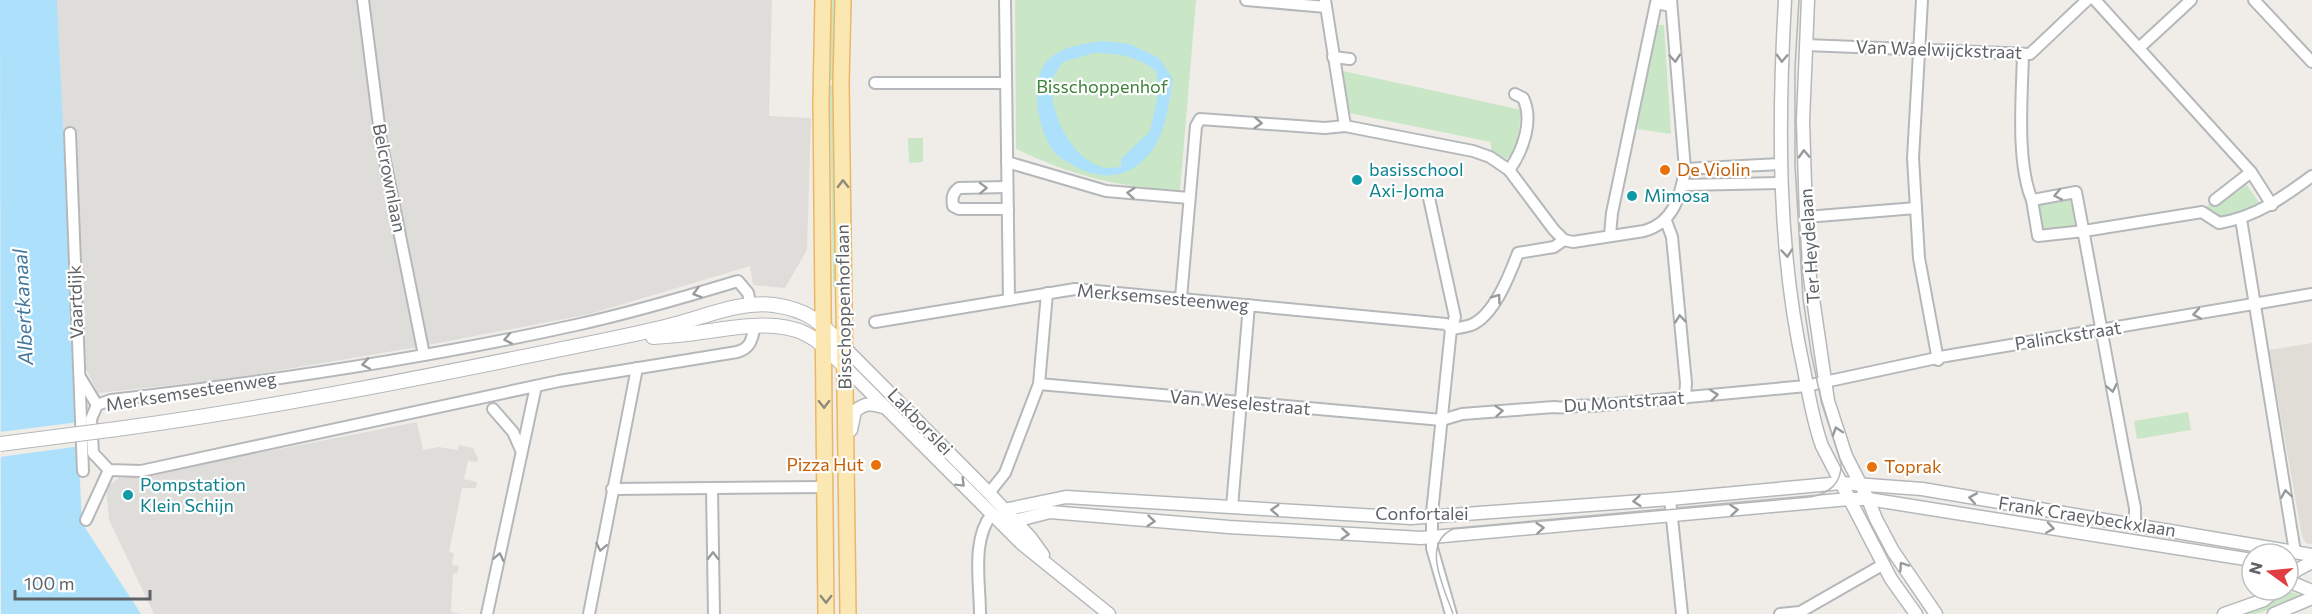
<svg xmlns="http://www.w3.org/2000/svg" width="2312" height="614" font-family="Commissioner,sans-serif">
<style>
.industrial{fill:#dfddda}
.education{fill:#e0dcd6}
.green{fill:#c9e6c6}
.water{fill:#ade1fb;fill-rule:evenodd}
.pier{fill:#f0ede8}
.lines{fill:none;stroke-linecap:round;stroke-linejoin:round}
.minor-casing{stroke:#b5b8bb;stroke-width:14}
.tertiary-casing{stroke:#b5b8bb;stroke-width:15}
.secondary-casing{stroke:#b4b7bb;stroke-width:16}
.primary-casing{stroke:#ebb766;stroke-width:18}
.minor{stroke:#fff;stroke-width:10}
.tertiary{stroke:#fff;stroke-width:12}
.secondary{stroke:#fff;stroke-width:14}
.primary{stroke:#fbe7b2;stroke-width:15}
.tram{stroke:#b5b6b7;stroke-width:1.5}
.secondary-bridge-casing{stroke:#b4b7bb;stroke-width:16;stroke-linecap:butt}
.secondary-bridge{stroke:#fff;stroke-width:14}
.oneway{stroke:#979a9c}
.oneway2{stroke:#8e8b7e}
.food-dot{fill:#e8710a;stroke:#fff;stroke-width:2}
.culture-dot{fill:#0f9aa8;stroke:#fff;stroke-width:2}
.labels{text-anchor:middle;stroke-width:4.5;stroke-linejoin:round;paint-order:stroke}
.street-label{font-size:18px;fill:#5f6367;stroke:#fff}
.park-label{font-size:18px;fill:#3f833a;stroke:#fff}
.culture-label{font-size:18px;fill:#0d838f;stroke:#fff;text-anchor:start}
.food-label{font-size:18px;fill:#c56008;stroke:#fff;text-anchor:start}
.water-label{font-size:20px;font-style:italic;fill:#43779c;stroke:#fff}
</style>
<rect width="100%" height="100%" fill="#f0ede8"/>
<g class="industrial">
<path d="M57,0h715l-3,116 42,2 -4,132 -22,38 -32,-3 -3,-19 -160,48 -178,34 -184,31 -130,14 -14,-28 -21,-233z"/>
<path d="M417,422l6,28 15,-3 20,3v-5l15,3 5,10 -1,4 -9,-1 -4,18 13,3 -1,6h-14l-13,64 5,1 -2,12 7,1 -2,8 -4,-1 -2,39 10,2h-307l-45,-94 -3,-32 13,-10 53,-8z"/>
</g>
<path class="education" d="M2312,343v201l-6,-1 -4,-7 -33,-186z"/>
<g class="green">
<path d="M827,0h11l-2,80h-11z"/>
<path d="M1015,0h181l-16,191c-64,-5 -105,-14 -164,-42z"/>
<path d="M1656,25h8l7,109 -34,-5z"/>
<path d="M1343,71l179,39 -7,44 -9,5 -15,-8v-9l-142,-29z"/>
<path d="M825,85h12l3,202h-7l-3,-186z"/>
<path d="M908,138h15v24l-14,1z"/>
<path d="M2246,184l13,18 -16,12 -25,4 -13,-10 5,-4 5,3z"/>
<path d="M2073,196l4,29 -33,5 -5,-28z"/>
<path d="M2188,412l3,18 -54,9 -3,-18z"/>
<path d="M2286,591l16,4 1,4 -48,15h-11l29,-12z"/>
</g>
<g class="water">
<path d="M0,0h57l25,523 59,91h-140z"/>
<path d="M1102,41l28,3 29,14 14,21c-4,22 -6,48 -18,67 -19,30 -48,37 -79,21 -7,-4 -17,-9 -22,-15 -16,-20 -25,-71 -7,-91 15,-15 36,-17 55,-20zM1094,53c24,0 43,3 62,18l3,18 -9,42 -29,28v8c-6,0 -13,2 -19,0 -30,-8 -53,-54 -50,-84 1,-7 7,-15 11,-21z"/>
</g>
<path class="pier" d="M79,422l2,24 -81,11v-25z"/>
<g class="lines">
<defs>
<g id="minor">
<path d="M363,0l18,141 43,214"/>
<path d="M1005,0l4,300"/>
<path d="M1246,0l80,7"/>
<path d="M1325,0l20,126"/>
<path d="M1922,0l-9,158 6,100 19,102"/>
<path d="M2095,0l156,172 21,33"/>
<path d="M2254,0l58,62"/>
<path d="M1806,45l224,9 57,-54"/>
<path d="M2139,48l52,-48"/>
<path d="M2023,54c-1,42 -7,108 9,146"/>
<path d="M1333,57l17,2"/>
<path d="M875,83h131"/>
<path d="M70,133l13,338"/>
<path d="M1007,162l99,29 83,7"/>
<path d="M1685,169l96,-5"/>
<path d="M1509,170c14,-19 25,-50 14,-72l-8,-4"/>
<path d="M1683,185l99,-2"/>
<path d="M1007,187l-48,1c-7,5 -7,10 -6,18l6,3h49"/>
<path d="M1429,198l26,119 -4,12 -19,184v35l19,66"/>
<path d="M2215,200l36,-28"/>
<path d="M1806,217l110,-9"/>
<path d="M2241,219l54,333"/>
<path d="M1666,221l6,16 14,146 -1,15"/>
<path d="M1610,235l2,-22 44,-210 15,3"/>
<path d="M1181,298l15,-172 4,-7 125,9 20,-2 128,25 17,6 19,13 45,60 10,10"/>
<path d="M751,306l-3,-13 -10,-12c-53,16 -107,32 -162,44 -153,34 -309,57 -465,75l-14,5 -6,14 2,34 16,17 32,1 418,-90 178,-29c14,-4 15,-13 18,-26"/>
<path d="M875,322l200,-33 371,35 5,5"/>
<path d="M1451,329c7,-1 14,-2 20,-4 23,-9 39,-51 47,-72l36,-6 10,-7 9,2 71,-11c29,-8 37,-35 41,-62l-14,-169"/>
<path d="M80,377l17,28"/>
<path d="M1039,384l403,36 20,-6 92,-7c13,2 25,-3 38,-1l214,-20 140,-30 366,-62"/>
<path d="M493,409l20,23 8,18"/>
<path d="M612,489l213,-2"/>
<path d="M712,489l2,125"/>
<path d="M989,493l16,-20 34,-89 8,-91"/>
<path d="M1670,499l12,115"/>
<path d="M1232,507l17,-202"/>
<path d="M86,520l23,-50"/>
<path d="M2135,525v-17c-21,-105 -39,-211 -59,-316l-44,8 6,36 46,-5 118,-19 17,11c37,-6 63,-25 93,-47"/>
<path d="M487,614l49,-228"/>
<path d="M589,614l48,-246"/>
<path d="M980,614c0,-32 -9,-74 12,-100"/>
<path d="M1780,614l20,-2 84,-48"/>
</g>
<g id="tertiary">
<path d="M1785,0c-7,123 -8,249 19,370 5,26 9,51 18,76l69,133 25,35"/>
<path d="M1808,0l-5,121 3,96 4,61 18,123 18,55 22,43 8,20 17,32 43,63"/>
<path d="M845,348l144,145 41,44 13,18"/>
<path d="M845,367l177,177 87,70"/>
<path d="M851,430l4,-19c10,-8 16,-8 28,-4"/>
<path d="M1004,510l62,-13 345,21 259,-19 171,-16 81,6 390,66"/>
<path d="M1003,524l47,-12 179,15 192,11 428,-39h19l384,61"/>
<path d="M2288,578l9,-8 15,-8"/>
<path d="M2288,581l24,10"/>
<path d="M2224,614l40,-14 12,-10"/>
<path d="M2274,614l38,-16"/>
</g>
<g id="secondary">
<path d="M653,337c14,-1 28,-2 42,-4 34,-4 79,-15 111,1 16,8 27,21 39,33"/>
<path d="M117,429c162,-22 323,-55 484,-88 25,-5 50,-10 75,-17 31,-8 64,-23 98,-19 36,5 47,18 71,43"/>
</g>
<g id="primary">
<path d="M823,0l-2,101 5,513"/>
<path d="M843,0l-2,83 7,531"/>
</g>
</defs>
<use href="#minor" class="minor-casing"/>
<use href="#tertiary" class="tertiary-casing"/>
<use href="#secondary" class="secondary-casing"/>
<use href="#primary" class="primary-casing"/>
<use href="#minor" class="minor"/>
<use href="#tertiary" class="tertiary"/>
<use href="#secondary" class="secondary"/>
<use href="#primary" class="primary"/>
<path class="tram" d="M1453,614c-8,-25 -33,-70 0,-85l357,-32c19,-3 32,-14 31,-34l-21,-68 -9,-43 -8,-53 -8,-134v-98l4,-67"/>
<defs>
<path id="secondary-bridge" d="M0,444l117,-15"/>
</defs>
<use href="#secondary-bridge" class="secondary-bridge-casing"/>
<use href="#secondary-bridge" class="secondary-bridge"/>
</g>
<defs><path id="oneway-chevron" d="M-2-3.5L2.5 0L-2 3.5" fill="none" stroke-width="1.6" stroke-linecap="round" stroke-linejoin="round" transform="scale(1.5)"/></defs>
<g class="oneway">
<use href="#oneway-chevron" transform="translate(1675 58) rotate(85)"/>
<use href="#oneway-chevron" transform="translate(1782 58) rotate(92)"/>
<use href="#oneway-chevron" transform="translate(1258 123) rotate(4)"/>
<use href="#oneway-chevron" transform="translate(1804 154) rotate(-92)"/>
<use href="#oneway-chevron" transform="translate(983 188) rotate(-2)"/>
<use href="#oneway-chevron" transform="translate(1131 193) rotate(-175)"/>
<use href="#oneway-chevron" transform="translate(2058 195) rotate(169)"/>
<use href="#oneway-chevron" transform="translate(1787 253) rotate(85)"/>
<use href="#oneway-chevron" transform="translate(697 293) rotate(164)"/>
<use href="#oneway-chevron" transform="translate(1497 298) rotate(-54)"/>
<use href="#oneway-chevron" transform="translate(2197 314) rotate(170)"/>
<use href="#oneway-chevron" transform="translate(1680 319) rotate(-96)"/>
<use href="#oneway-chevron" transform="translate(508 339) rotate(169)"/>
<use href="#oneway-chevron" transform="translate(366 364) rotate(171)"/>
<use href="#oneway-chevron" transform="translate(2112 388) rotate(79)"/>
<use href="#oneway-chevron" transform="translate(1714 395) rotate(-6)"/>
<use href="#oneway-chevron" transform="translate(1499 411) rotate(-5)"/>
<use href="#oneway-chevron" transform="translate(1837 431) rotate(-108)"/>
<use href="#oneway-chevron" transform="translate(961 483) rotate(45)"/>
<use href="#oneway-chevron" transform="translate(2286 494) rotate(-99)"/>
<use href="#oneway-chevron" transform="translate(1973 498) rotate(-170)"/>
<use href="#oneway-chevron" transform="translate(1637 501) rotate(175)"/>
<use href="#oneway-chevron" transform="translate(1275 510) rotate(-177)"/>
<use href="#oneway-chevron" transform="translate(1734 510) rotate(-5)"/>
<use href="#oneway-chevron" transform="translate(1151 521) rotate(5)"/>
<use href="#oneway-chevron" transform="translate(1540 528) rotate(-5)"/>
<use href="#oneway-chevron" transform="translate(2050 528) rotate(9)"/>
<use href="#oneway-chevron" transform="translate(1345 534) rotate(4)"/>
<use href="#oneway-chevron" transform="translate(601 547) rotate(101)"/>
<use href="#oneway-chevron" transform="translate(713 556) rotate(-91)"/>
<use href="#oneway-chevron" transform="translate(499 557) rotate(-78)"/>
<use href="#oneway-chevron" transform="translate(1903 566) rotate(-124)"/>
</g>
<g class="oneway2">
<use href="#oneway-chevron" transform="translate(843 184) rotate(-91)"/>
<use href="#oneway-chevron" transform="translate(824 404) rotate(89)"/>
<use href="#oneway-chevron" transform="translate(826 599) rotate(90)"/>
</g>
<g class="food-dot">
<circle cx="1665" cy="170" r="6"/>
<circle cx="876" cy="465" r="6"/>
<circle cx="1872" cy="467" r="6"/>
</g>
<g class="culture-dot">
<circle cx="1357" cy="180" r="6"/>
<circle cx="1632" cy="196" r="6"/>
<circle cx="128" cy="495" r="6"/>
</g>
<g class="labels">
<g class="street-label">
<text transform="translate(1939 50) rotate(2)" y="6">Van Waelwijckstraat</text>
<text transform="translate(389 178) rotate(79)" y="6">Belcrownlaan</text>
<text transform="translate(1810 246) rotate(-94)" y="6">Ter Heydelaan</text>
<text transform="translate(1163 298) rotate(5)" y="6">Merksemsesteenweg</text>
<text transform="translate(76 302) rotate(-92)" y="6">Vaartdijk</text>
<text transform="translate(844 307) rotate(-91)" y="6">Bisschoppenhoflaan</text>
<text transform="translate(2068 336) rotate(-9)" y="6">Palinckstraat</text>
<text transform="translate(191 392) rotate(-9)" y="6">Merksemsesteenweg</text>
<text transform="translate(1624 402) rotate(-4)" y="6">Du Montstraat</text>
<text transform="translate(1240 403) rotate(5)" y="6">Van Weselestraat</text>
<text transform="translate(920 422) rotate(46)" y="6">Lakborslei</text>
<text x="1422" y="520">Confortalei</text>
<text transform="translate(2087 517) rotate(9)" y="6">Frank Craeybeckxlaan</text>
</g>
<g class="park-label">
<text x="1102" y="93">Bisschoppenhof</text>
</g>
<g class="culture-label">
<text x="1369" y="176">basisschool<tspan x="1369" dy="21">Axi-Joma</tspan></text>
<text x="1644" y="202">Mimosa</text>
<text x="140" y="491">Pompstation<tspan x="140" dy="21">Klein Schijn</tspan></text>
</g>
<g class="food-label">
<text x="1677" y="176">De Violin</text>
<text x="864" y="471" text-anchor="end">Pizza Hut</text>
<text x="1884" y="473">Toprak</text>
</g>
<g class="water-label">
<text transform="translate(23 307) rotate(-93)" y="7">Albertkanaal</text>
</g>
</g>
<g transform="translate(2270 572) rotate(285)"><circle r="28" fill="#ffffff" stroke="#bfc1c2" stroke-width="1.5"/>
<path d="M0-4.5L10 22L0 15L-10 22Z" fill="#e13d42"/>
<text y="-9" font-size="16" font-weight="bold" text-anchor="middle" fill="#5f6367">N</text>
</g>
<path d="M15 590v9h135v-9" fill="none" stroke="#5f6367" stroke-width="3"/>
<text x="24" y="590" font-size="18" fill="#5f6367" stroke="#ffffff" stroke-width="4.5" paint-order="stroke">100 m</text>
</svg>
